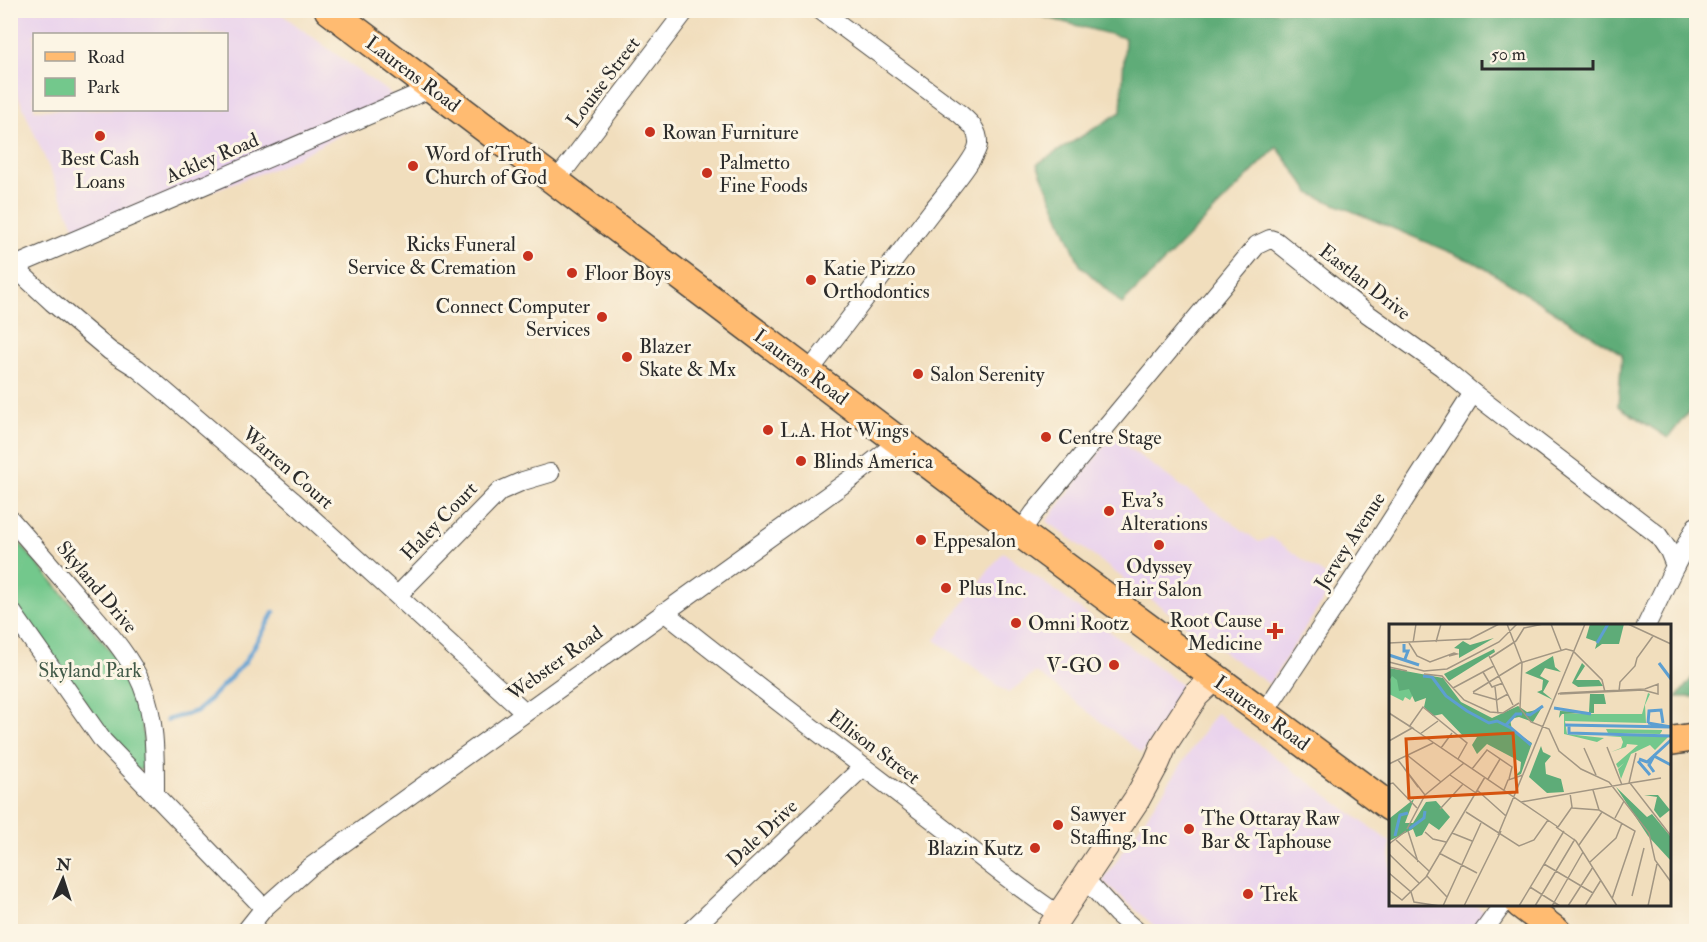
<svg xmlns="http://www.w3.org/2000/svg" width="1707" height="942" font-family="'IM FELL Double Pica',serif">
<style>
.built{fill:#e9d2ed;fill-rule:evenodd}
.green{fill:#73c88c;stroke:#4f7a5c;stroke-width:1.5}
.forest{fill:#5eac78;stroke:#446c52;stroke-width:1.5}
.lines{fill:none;stroke-linecap:round;stroke-linejoin:round}
.stream{stroke:#5d9fd1;stroke-width:4.5}
.street-casing{stroke:#494641;stroke-width:20}
.secondary-casing{stroke:#494641;stroke-width:28}
.primary-casing{stroke:#494641;stroke-width:31}
.street{stroke:#fff;stroke-width:18}
.secondary{stroke:#ffe4c6;stroke-width:26}
.primary{stroke:#ffbb71;stroke-width:28}
.poi-dot{fill:#c8321e;stroke:#fcf5e5;stroke-width:2}
.labels{text-anchor:middle;dominant-baseline:central;stroke-width:6;stroke-linejoin:round;paint-order:stroke}
.street-label{font-size:20px;fill:#2b2b2b;stroke:#fcf5e5}
.poi-label{font-size:20px;fill:#2b2b2b;stroke:#fcf5e5;text-anchor:start}
.park-label{font-size:20px;fill:#415a48;stroke:#fcf5e5}
.inset-river{fill:none;stroke:#5d9fd1;stroke-width:3}
.inset-road{fill:none;stroke:#a29683;stroke-width:1.5}
.view{fill:#d5540f;fill-opacity:0.15;stroke:#d5540f;stroke-width:3}
.inset-edge{fill:none;stroke:#2b2b2b;stroke-width:3}
</style>
<rect width="100%" height="100%" fill="#fcf5e5"/>
<filter id="ink" filterUnits="userSpaceOnUse"><feTurbulence type="fractalNoise" baseFrequency=".0167" numOctaves="2"/><feDisplacementMap in="SourceGraphic" scale="12" xChannelSelector="R" yChannelSelector="G"/><feConvolveMatrix kernelMatrix="1 2 1 2 8 2 1 2 1" color-interpolation-filters="sRGB"/></filter>
<filter id="wash" filterUnits="userSpaceOnUse"><feTurbulence type="fractalNoise" baseFrequency=".008" numOctaves="4" result="noise"/><feDisplacementMap in="SourceGraphic" scale="24" xChannelSelector="R" yChannelSelector="G"/><feGaussianBlur stdDeviation="1.35" result="paint"/><feColorMatrix in="noise" values="0 0 0 0 0 0 0 0 0 0 0 0 0 0 0 0 0 1.4 0 .05"/><feComposite in="paint" operator="in"/></filter>
<g filter="url(#wash)">
<rect width="100%" height="100%" fill="#f1debd"/>
<!-- built -->
<g class="built">
<path d="M 10,11 L 277,11 L 403,103 L 278,167 L 79,238 L 11,79 ZM 34,34 L 226,34 L 226,110 L 34,110 Z"/>
<path d="M 1112,436 L 1259,542 L 1271,537 L 1335,582 L 1269,684 L 1191,629 L 1047,521 Z"/>
<path d="M 1003,552 L 1187,689 L 1142,753 L 1036,672 L 1008,693 L 935,640 Z"/>
<path d="M 1216,713 L 1390,842 L 1390,904 L 1475,905 L 1512,931 L 1160,931 L 1103,881 Z"/>
</g>
<!-- green -->
<path class="green" d="M 11,533 C 32,558 53,582 74,607 C 94,631 117,655 130,684 C 142,709 144,739 146,765 L 142,769 L 135,770 L 11,602 Z"/>
<!-- forest -->
<g class="forest">
<path d="M 925,11 L 1696,11 L 1696,413 L 1690,410 L 1668,438 L 1618,406 L 1622,354 L 1478,264 L 1311,194 L 1277,147 L 1122,304 L 1080,265 L 1037,164 L 1121,112 L 1125,38 L 1021,11 L 929,17 Z"/>
<path d="M 1696,673 L 1696,697 L 1677,697 Z"/>
</g>
<g class="lines">
<!-- stream -->
<path class="stream" d="M 167,720 L 197,711 L 207,702 L 245,662 L 274,612"/>
</g>
</g>
<g filter="url(#ink)">
<g class="lines">
<defs>
<g id="street">
<path d="M 556,181 L 686,10"/>
<path d="M 14,267 L 52,302 L 110,351 L 137,368 L 160,387 L 292,500 L 525,712"/>
<path d="M 10,268 L 432,88"/>
<path d="M 808,373 C 849,319 890,266 931,212 C 941,199 977,158 978,144 C 979,130 970,123 960,114 L 820,10"/>
<path d="M 10,519 C 35,547 59,575 83,603 C 104,628 129,654 142,685 C 156,719 155,759 155,795"/>
<path d="M 1020,533 L 1034,513 L 1257,245 L 1270,239 L 1276,241 L 1365,312 L 1442,367 L 1473,393 L 1658,535 L 1669,551 L 1675,566 L 1646,626"/>
<path d="M 1675,566 L 1696,526"/>
<path d="M 398,595 L 500,491 L 523,481 L 550,473"/>
<path d="M 10,609 L 103,741 L 264,908"/>
<path d="M 664,612 C 750,681 837,747 924,813 C 969,847 1012,884 1059,915"/>
<path d="M 1264,713 L 1365,561 L 1473,393"/>
<path d="M 1084,878 L 1117,914 L 1138,932"/>
<path d="M 245,932 L 264,908 L 309,868 L 852,478 L 899,441"/>
<path d="M 689,932 L 863,767"/>
<path d="M 1483,932 L 1503,904"/>
</g>
<path id="secondary" d="M 1048,932 L 1137,799 L 1157,762 L 1165,743 L 1196,695 L 1214,678"/>
<g id="primary">
<path d="M 329,10 L 1020,533 L 1390,807"/>
<path d="M 1670,741 L 1696,737"/>
<path d="M 1520,904 L 1557,932"/>
</g>
</defs>
<!-- street casing -->
<use href="#street" class="street-casing"/>
<!-- secondary casing -->
<use href="#secondary" class="secondary-casing"/>
<!-- primary casing -->
<use href="#primary" class="primary-casing"/>
<!-- street -->
<use href="#street" class="street"/>
<!-- secondary -->
<use href="#secondary" class="secondary"/>
<!-- primary -->
<use href="#primary" class="primary"/>
</g>
</g>
<!-- markers -->
<g class="poi-dot">
<circle cx="650" cy="132" r="6"/>
<circle cx="100" cy="136" r="6"/>
<circle cx="413" cy="166" r="6"/>
<circle cx="707" cy="173" r="6"/>
<circle cx="528" cy="256" r="6"/>
<circle cx="572" cy="273" r="6"/>
<circle cx="811" cy="280" r="6"/>
<circle cx="602" cy="317" r="6"/>
<circle cx="627" cy="357" r="6"/>
<circle cx="918" cy="374" r="6"/>
<circle cx="768" cy="430" r="6"/>
<circle cx="1046" cy="437" r="6"/>
<circle cx="801" cy="461" r="6"/>
<circle cx="1109" cy="511" r="6"/>
<circle cx="921" cy="540" r="6"/>
<circle cx="1159" cy="545" r="6"/>
<circle cx="946" cy="588" r="6"/>
<circle cx="1016" cy="623" r="6"/>
<path d="M1272 622h6v6h6v6h-6v6h-6v-6h-6v-6h6z"/>
<circle cx="1114" cy="665" r="6"/>
<circle cx="1058" cy="825" r="6"/>
<circle cx="1189" cy="829" r="6"/>
<circle cx="1035" cy="848" r="6"/>
<circle cx="1248" cy="894" r="6"/>
</g>
<g class="labels">
<!-- street labels -->
<g class="street-label">
<text transform="translate(413 74) rotate(37)">Laurens Road</text>
<text transform="translate(603 82) rotate(-53)">Louise Street</text>
<text transform="translate(212 158) rotate(-23)">Ackley Road</text>
<text transform="translate(1365 282) rotate(38)">Eastlan Drive</text>
<text transform="translate(801 367) rotate(37)">Laurens Road</text>
<text transform="translate(288 468) rotate(41)">Warren Court</text>
<text transform="translate(439 521) rotate(-46)">Haley Court</text>
<text transform="translate(1350 541) rotate(-57)">Jervey Avenue</text>
<text transform="translate(97 587) rotate(50)">Skyland Drive</text>
<text transform="translate(555 663) rotate(-36)">Webster Road</text>
<text transform="translate(1262 713) rotate(36)">Laurens Road</text>
<text transform="translate(874 747) rotate(37)">Ellison Street</text>
<text transform="translate(762 833) rotate(-43)">Dale Drive</text>
</g>
<!-- poi labels -->
<g class="poi-label">
<text x="662" y="132">Rowan Furniture</text>
<text x="425" y="154">Word of Truth<tspan x="425" dy="23">Church of God</tspan></text>
<text x="100" y="158" text-anchor="middle">Best Cash<tspan x="100" dy="23">Loans</tspan></text>
<text x="719" y="162">Palmetto<tspan x="719" dy="23">Fine Foods</tspan></text>
<text x="516" y="244" text-anchor="end">Ricks Funeral<tspan x="516" dy="23">Service &amp; Cremation</tspan></text>
<text x="823" y="268">Katie Pizzo<tspan x="823" dy="23">Orthodontics</tspan></text>
<text x="584" y="273">Floor Boys</text>
<text x="590" y="306" text-anchor="end">Connect Computer<tspan x="590" dy="23">Services</tspan></text>
<text x="639" y="346">Blazer<tspan x="639" dy="23">Skate &amp; Mx</tspan></text>
<text x="930" y="374">Salon Serenity</text>
<text x="780" y="430">L.A. Hot Wings</text>
<text x="1058" y="437">Centre Stage</text>
<text x="813" y="461">Blinds America</text>
<text x="1121" y="500">Eva's<tspan x="1121" dy="23">Alterations</tspan></text>
<text x="933" y="540">Eppesalon</text>
<text x="1159" y="566" text-anchor="middle">Odyssey<tspan x="1159" dy="23">Hair Salon</tspan></text>
<text x="958" y="588">Plus Inc.</text>
<text x="1262" y="620" text-anchor="end">Root Cause<tspan x="1262" dy="23">Medicine</tspan></text>
<text x="1028" y="623">Omni Rootz</text>
<text x="1102" y="665" text-anchor="end">V-GO</text>
<text x="1070" y="814">Sawyer<tspan x="1070" dy="23">Staffing, Inc</tspan></text>
<text x="1201" y="818">The Ottaray Raw<tspan x="1201" dy="23">Bar &amp; Taphouse</tspan></text>
<text x="1023" y="848" text-anchor="end">Blazin Kutz</text>
<text x="1260" y="894">Trek</text>
</g>
<!-- park labels -->
<g class="park-label">
<text x="90" y="670">Skyland Park</text>
</g>
</g>
<!-- overview -->
<g transform="translate(1389 624)">
<rect width="282" height="282" fill="#f1debd"/>
<path d="M 2,50 L 27,65 L 21,76 L 16,73 L 14,77 L 0,70 ZM 259,69 L 261,70 L 256,81 L 257,99 L 176,97 L 178,110 L 215,114 L 208,118 L 175,110 L 175,90 L 253,90 ZM 217,105 L 273,106 L 273,107 L 271,110 L 219,109 ZM 217,112 L 277,112 L 279,113 L 266,126 L 261,121 L 242,130 L 232,155 L 229,145 L 235,139 L 229,144 L 227,140 L 249,121 L 238,120 L 237,123 L 222,128 L 232,124 L 234,118 L 232,113 Z" fill="#73c88c"/>
<path d="M 201,0 L 235,0 L 230,20 L 213,20 L 206,25 L 208,18 L 197,14 ZM 105,14 L 70,34 L 70,25 L 65,24 L 74,17 L 81,21 ZM 105,25 L 106,28 L 60,57 L 55,50 ZM 164,32 L 166,43 L 172,48 L 156,44 L 151,52 L 160,57 L 154,68 L 164,76 L 148,68 L 153,66 L 154,56 L 136,49 ZM 193,39 L 196,42 L 187,56 L 210,56 L 214,62 L 189,63 L 183,59 ZM 0,44 L 54,54 L 72,78 L 103,94 L 129,82 L 138,88 L 152,85 L 144,98 L 130,93 L 121,95 L 123,106 L 143,119 L 132,150 L 125,153 L 131,147 L 132,138 L 98,120 L 88,130 L 83,121 L 88,113 L 75,113 L 53,90 L 44,92 L 35,83 L 37,74 L 26,78 L 20,65 L 10,67 L 8,56 L 3,52 L 0,57 ZM 201,70 L 215,70 L 217,80 L 205,80 L 205,89 L 173,90 L 170,94 L 171,87 L 200,88 ZM 152,122 L 154,128 L 162,132 L 156,139 L 157,150 L 172,155 L 175,168 L 158,169 L 140,153 ZM 227,163 L 258,193 L 263,190 L 282,213 L 282,237 L 259,212 ZM 255,171 L 269,171 L 281,186 L 271,194 L 265,186 L 268,173 ZM 25,175 L 16,199 L 24,199 L 37,178 L 47,177 L 61,193 L 50,206 L 40,199 L 33,211 L 27,213 L 24,205 L 0,217 L 1,194 Z" fill="#5eac78"/>
<path class="inset-river" d="M 208,19 L 219,0M 15,20 L 15,27 L 19,27 L 16,35M 0,31 L 30,41M 270,39 L 282,55M 34,52 L 43,53 L 57,72 L 78,87 L 100,99 L 108,97 L 122,104 L 142,121M 165,84 L 202,90M 137,90 L 141,91 L 154,82M 259,99 L 260,87 L 272,86 L 274,99M 259,99 L 282,103M 117,101 L 127,90 L 133,90M 176,101 L 282,103M 180,101 L 180,109 L 282,112M 250,135 L 258,138 L 282,116M 249,137 L 261,151M 265,148 L 260,141 L 265,132 L 282,141M 20,205 L 35,194 L 36,187M 6,212 L 11,191 L 19,189"/>
<path class="inset-road" d="M 118,0 L 133,39 L 131,84 L 142,98 L 160,105 L 170,127 L 192,145 L 220,158 L 260,209 L 266,236 L 282,258M 162,0 L 172,26M 239,0 L 282,20M 127,17 L 135,4 L 154,0M 47,18 L 52,0M 0,19 L 81,15 L 110,0M 20,19 L 28,32 L 41,38 L 65,29 L 68,30 L 60,32M 24,19 L 27,0M 100,32 L 124,81M 101,34 L 127,17M 0,38 L 35,47 L 58,45 L 110,18 L 128,0M 0,43 L 18,47M 94,48 L 103,63 L 114,59M 35,50 L 53,52 L 75,76 L 101,88 L 114,89 L 130,79M 106,63 L 109,90M 64,64 L 105,42M 230,67 L 231,58 L 246,42 L 248,34 L 264,12M 84,68 L 131,39 L 177,25 L 184,27 L 213,56 L 216,68M 84,69 L 108,76 L 119,70M 169,70 L 172,69 L 256,65 L 269,60 L 269,70 L 254,66 L 171,70M 0,89 L 25,105M 20,103 L 34,83 L 78,119 L 69,135M 23,104 L 169,203M 31,110 L 49,97M 0,117 L 23,104M 218,123 L 233,161M 52,124 L 63,109M 195,124 L 207,151M 18,131 L 52,158M 9,136 L 36,171M 0,140 L 44,119M 15,144 L 29,163M 83,145 L 98,126 L 123,143 L 120,155M 61,151 L 87,169M 99,155 L 111,135M 240,159 L 247,129M 241,159 L 272,154M 0,160 L 4,159 L 28,184M 88,166 L 117,192M 115,166 L 119,156 L 134,151M 204,166 L 210,186M 132,178 L 241,159 L 282,212M 183,184 L 210,186 L 246,207 L 223,275M 51,185 L 74,160M 77,188 L 130,222 L 145,216 L 159,196M 226,194 L 235,177M 167,203 L 187,217 L 228,282M 169,203 L 183,183 L 181,169M 18,205 L 36,171 L 75,139M 19,207 L 29,238M 36,208 L 44,215 L 57,218M 63,209 L 83,217M 109,211 L 196,0M 7,216 L 40,247M 0,220 L 17,207M 190,221 L 213,188M 50,229 L 88,249M 0,230 L 30,259M 201,238 L 227,214 L 233,199M 155,240 L 204,269M 0,249 L 22,268 L 25,278 L 51,282M 38,252 L 58,273M 141,263 L 171,282M 0,266 L 13,276 L 37,253 L 96,153M 243,272 L 255,224M 54,282 L 92,199M 75,282 L 112,207M 130,282 L 175,207M 146,282 L 186,215M 163,282 L 194,228M 179,282 L 204,243M 196,282 L 212,256M 259,282 L 268,240"/>
<path class="view" d="M 124,109 L 128,168 L 20,174 L 17,115 Z"/>
<rect width="282" height="282" class="inset-edge"/>
</g>
<!-- margin -->
<rect width="1707" height="942" fill="none" stroke="#fcf5e5" stroke-width="36"/>
<!-- legend -->
<rect x="33" y="33" width="195" height="78" fill="#fcf5e5" stroke="#a8a49b" stroke-width="1.5"/>
<rect x="45" y="52" width="30" height="9" fill="#ffbb71" stroke="#a8a49b" stroke-width="1.5"/>
<text x="87" y="63" font-size="18" fill="#2b2b2b">Road</text>
<rect x="45" y="78" width="30" height="18" fill="#73c88c" stroke="#a8a49b" stroke-width="1.5"/>
<text x="87" y="93" font-size="18" fill="#2b2b2b">Park</text>
<!-- north arrow -->
<g transform="translate(63 879) rotate(3)" stroke="#fcf5e5" stroke-width="4.5" paint-order="stroke">
<path d="M0-4.5L10 22L0 15L-10 22Z" fill="#2b2b2b"/>
<text y="-9" font-size="16" font-weight="bold" text-anchor="middle" fill="#2b2b2b">N</text>
</g>
<!-- scale -->
<path d="M1482 60v9h111v-9" fill="none" stroke="#2b2b2b" stroke-width="3"/>
<text x="1491" y="60" font-size="18" fill="#2b2b2b" stroke="#fcf5e5" stroke-width="4.5" paint-order="stroke">50 m</text>
</svg>
